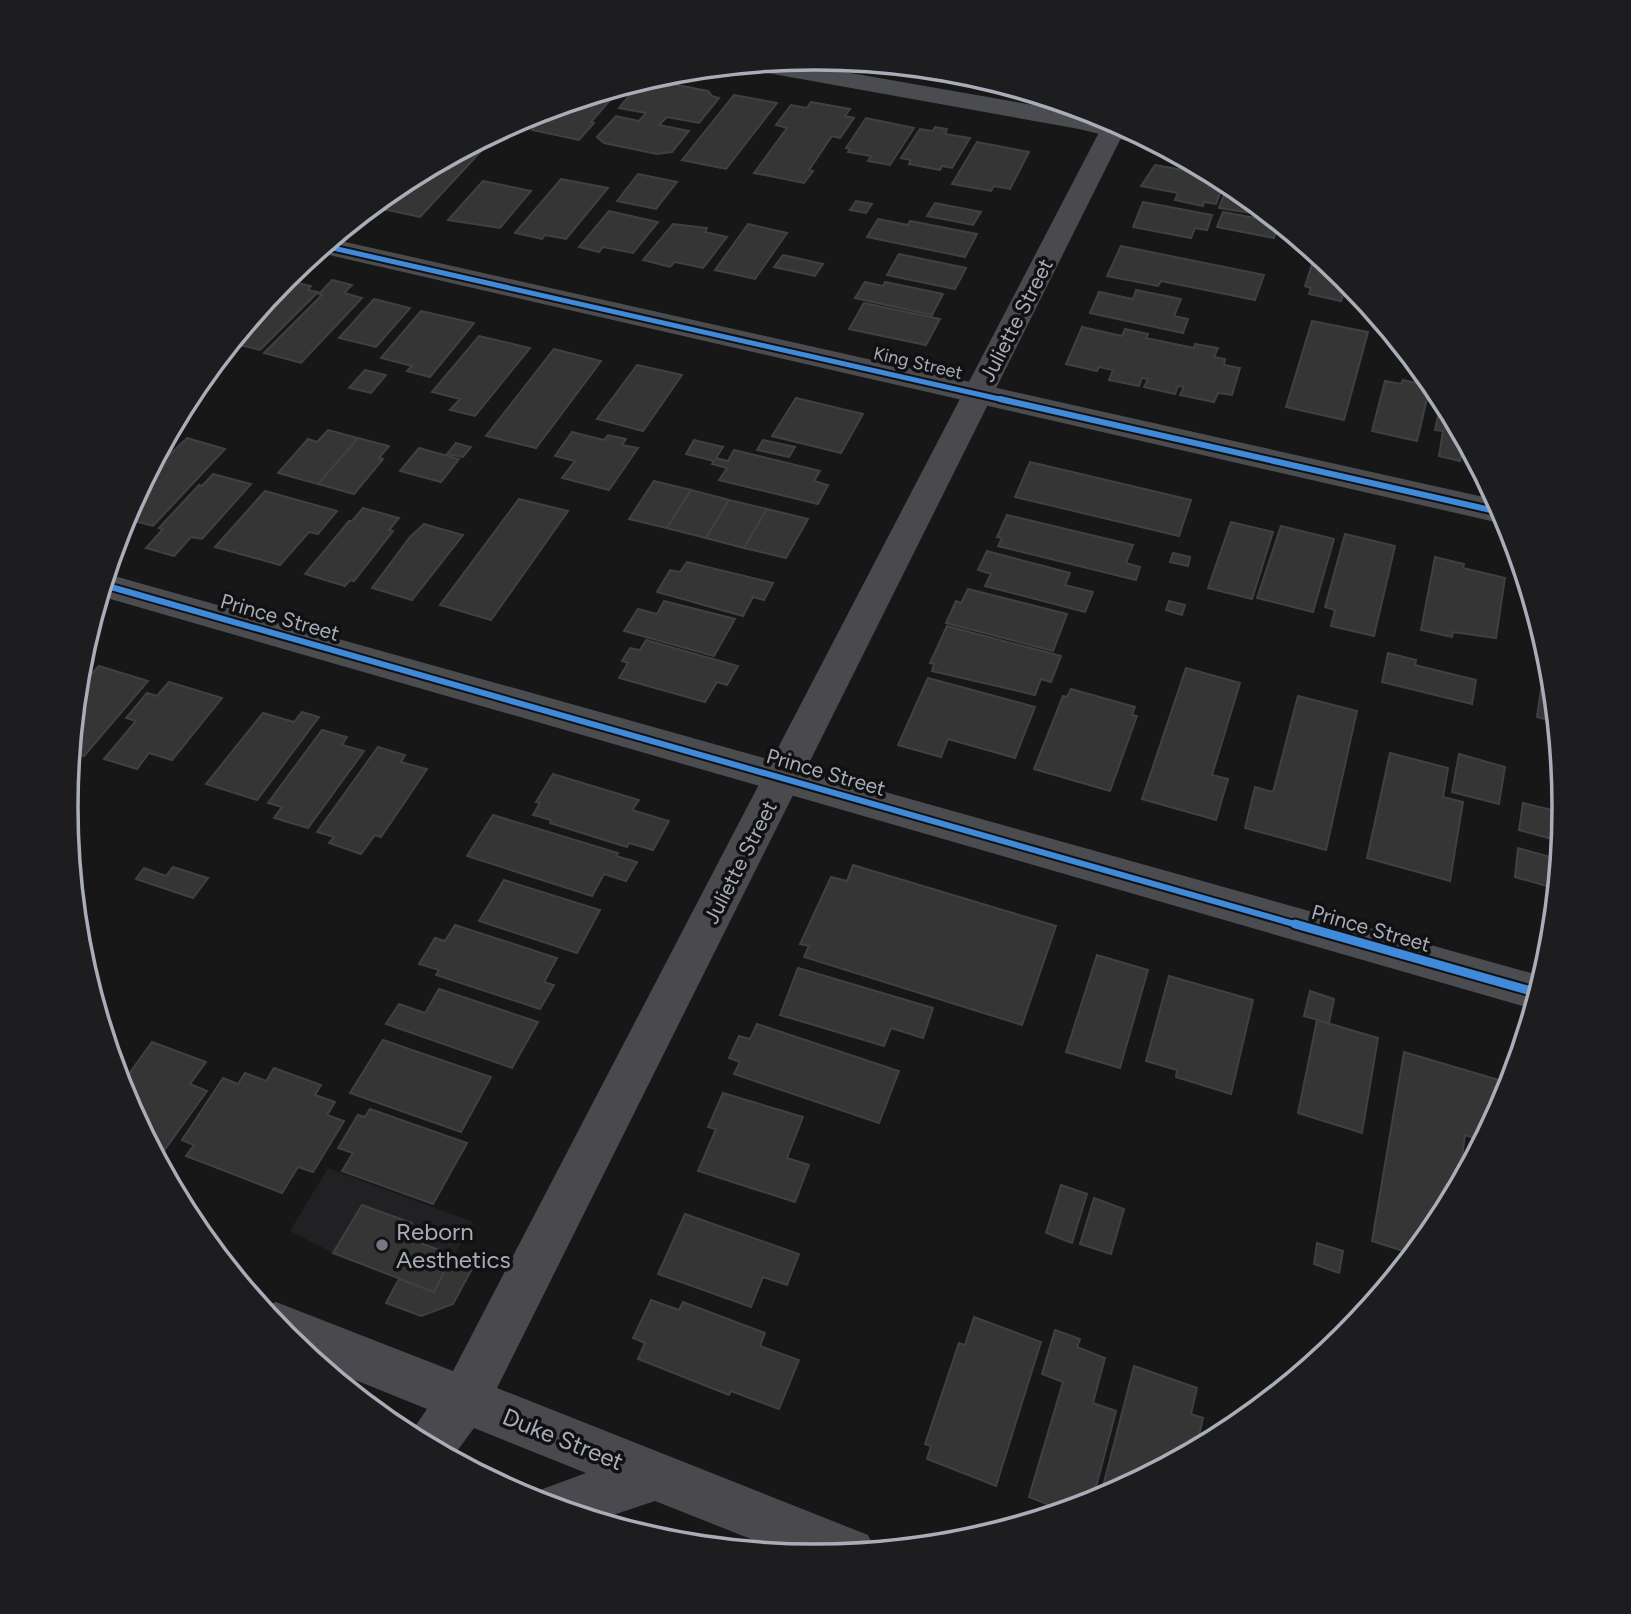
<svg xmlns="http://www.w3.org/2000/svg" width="1631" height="1614" font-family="Figtree,sans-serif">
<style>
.built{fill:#212123}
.building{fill:#353536;stroke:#3f4043;stroke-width:2}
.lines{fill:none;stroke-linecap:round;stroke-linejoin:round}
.street{fill:#4b4c50;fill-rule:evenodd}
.secondary{fill:#4a4a4e;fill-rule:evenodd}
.cycleway-far2-casing{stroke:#111113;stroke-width:9}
.cycleway-far1-casing{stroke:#111113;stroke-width:10}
.cycleway-casing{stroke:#111113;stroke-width:13}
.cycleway-far2{stroke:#408adc;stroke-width:5}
.cycleway-far1{stroke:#408adc;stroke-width:6}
.cycleway{stroke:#408adc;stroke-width:9}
.poi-dot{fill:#757880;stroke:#111113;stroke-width:2.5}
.labels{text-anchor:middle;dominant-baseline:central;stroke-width:7;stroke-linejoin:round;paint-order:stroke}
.far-street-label{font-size:18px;fill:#a8adb8;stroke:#111113}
.street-label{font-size:21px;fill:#a8adb8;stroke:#111113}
.near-poi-label{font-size:24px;fill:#a8adb8;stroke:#111113;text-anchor:start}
.near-street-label{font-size:24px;fill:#a8adb8;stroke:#111113}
.rim{fill:none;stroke:#a8adb8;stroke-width:3.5}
</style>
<rect width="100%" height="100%" fill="#171717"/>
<!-- built -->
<path class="built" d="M 328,1168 L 473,1222 L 434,1292 L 333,1253 L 290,1231 Z"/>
<!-- building -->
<g class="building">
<path d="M 656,81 L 708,91 L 712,96 L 719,98 L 699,123 L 667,117 L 659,125 L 689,131 L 672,152 L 657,154 L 604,143 L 597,137 L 616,116 L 639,121 L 646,113 L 619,108 L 639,84 Z"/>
<path d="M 627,85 L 620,92 L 617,92 L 591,122 L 594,123 L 579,140 L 532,130 L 553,108 Z"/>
<path d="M 734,95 L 777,103 L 726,169 L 682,160 Z"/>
<path d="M 811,102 L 850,109 L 845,116 L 854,118 L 840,138 L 832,136 L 809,170 L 813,171 L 804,183 L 754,173 L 787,128 L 776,125 L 791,105 L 807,108 Z"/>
<path d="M 866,118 L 914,128 L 890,165 L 868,161 L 871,156 L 848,152 L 850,149 L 846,148 Z"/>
<path d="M 935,127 L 947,129 L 945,134 L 970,138 L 952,168 L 942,166 L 940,170 L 909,164 L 911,160 L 901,158 L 920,129 L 933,131 Z"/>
<path d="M 977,142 L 1029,152 L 1010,189 L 994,186 L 991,191 L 952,184 Z"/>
<path d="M 469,147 L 482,150 L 420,217 L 378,208 L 402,182 Z"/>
<path d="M 1155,165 L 1218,176 L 1225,180 L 1216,204 L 1204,202 L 1203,206 L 1175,200 L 1178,193 L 1141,186 Z"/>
<path d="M 638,174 L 677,182 L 656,209 L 617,201 Z"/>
<path d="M 561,179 L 608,188 L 566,239 L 545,235 L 542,239 L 515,233 Z"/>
<path d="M 483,181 L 531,191 L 500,228 L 448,220 Z"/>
<path d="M 1229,182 L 1270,215 L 1269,216 L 1219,208 Z"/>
<path d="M 856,201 L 872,204 L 866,213 L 850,210 Z"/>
<path d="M 1143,202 L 1212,215 L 1207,230 L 1195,228 L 1191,238 L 1133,227 Z"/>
<path d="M 935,203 L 981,212 L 973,225 L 927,216 Z"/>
<path d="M 609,211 L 658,222 L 633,253 L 603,247 L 599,252 L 579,247 Z"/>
<path d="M 1223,212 L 1278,222 L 1274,238 L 1217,227 Z"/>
<path d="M 878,219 L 908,225 L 910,221 L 977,234 L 965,257 L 867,237 Z"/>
<path d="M 673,224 L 707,228 L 705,232 L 727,237 L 703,268 L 675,262 L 670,267 L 643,260 Z"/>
<path d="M 748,224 L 787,233 L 755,279 L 715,270 Z"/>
<path d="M 1121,246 L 1264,275 L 1255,300 L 1161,281 L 1158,286 L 1107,276 Z"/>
<path d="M 899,254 L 966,268 L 955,289 L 887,275 Z"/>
<path d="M 783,255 L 823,264 L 815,276 L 774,267 Z"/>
<path d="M 1314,259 L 1325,261 L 1348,280 L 1341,301 L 1309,294 L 1311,288 L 1305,286 Z"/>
<path d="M 286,280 L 311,286 L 308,290 L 318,292 L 260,350 L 232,343 Z"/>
<path d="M 332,280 L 352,285 L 344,293 L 362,298 L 301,363 L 264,353 L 322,295 L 319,294 Z"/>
<path d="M 865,282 L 883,286 L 885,282 L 943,294 L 932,315 L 855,298 Z"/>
<path d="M 1136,290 L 1181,299 L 1174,316 L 1188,319 L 1183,333 L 1090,313 L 1099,292 L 1133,299 Z"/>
<path d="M 374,299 L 410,308 L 376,347 L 339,338 Z"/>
<path d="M 864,303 L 940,319 L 926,345 L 849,329 Z"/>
<path d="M 421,311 L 474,323 L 430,377 L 407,371 L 412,366 L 381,358 Z"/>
<path d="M 1312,321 L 1368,332 L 1344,420 L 1286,407 Z"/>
<path d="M 1082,327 L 1122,336 L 1125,329 L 1148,334 L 1146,338 L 1194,348 L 1195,344 L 1218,348 L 1214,357 L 1225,359 L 1224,365 L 1240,368 L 1232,395 L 1218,393 L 1214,402 L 1180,395 L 1184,387 L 1178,386 L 1175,394 L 1144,387 L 1148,379 L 1142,378 L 1139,386 L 1109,380 L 1113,370 L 1099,367 L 1097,371 L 1066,364 Z"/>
<path d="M 479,336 L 530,348 L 475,416 L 450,410 L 460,399 L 432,392 Z"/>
<path d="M 554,349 L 601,361 L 536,448 L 486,436 Z"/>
<path d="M 637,365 L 682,375 L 643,431 L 597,419 Z"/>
<path d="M 365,370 L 386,375 L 371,393 L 349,388 Z"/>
<path d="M 1403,380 L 1430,386 L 1417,441 L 1372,431 L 1385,381 L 1401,384 Z"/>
<path d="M 796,398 L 863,414 L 841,453 L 772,436 Z"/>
<path d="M 1442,398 L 1464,439 L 1460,461 L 1439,456 L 1443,431 L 1435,430 Z"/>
<path d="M 328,430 L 358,438 L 318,484 L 278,473 L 308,439 L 317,442 Z"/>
<path d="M 572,432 L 604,440 L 608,435 L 626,439 L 622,445 L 638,448 L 609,490 L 562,478 L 575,461 L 555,456 Z"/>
<path d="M 187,438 L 225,449 L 153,526 L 124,518 L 147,476 Z"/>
<path d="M 358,438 L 389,446 L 379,458 L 383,459 L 354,494 L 318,484 Z"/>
<path d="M 694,440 L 723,447 L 716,458 L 728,461 L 734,450 L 820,471 L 814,481 L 828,485 L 818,504 L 719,480 L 727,468 L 712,464 L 714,461 L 686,454 Z"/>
<path d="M 763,440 L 795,447 L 789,457 L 757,450 Z"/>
<path d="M 456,443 L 471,447 L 463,457 L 447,454 Z"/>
<path d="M 419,448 L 459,459 L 441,482 L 400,471 Z"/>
<path d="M 1030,462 L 1191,500 L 1179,536 L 1015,497 Z"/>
<path d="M 213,474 L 251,484 L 202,539 L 191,537 L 174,556 L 146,548 L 163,529 L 159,528 L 199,485 L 202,486 Z"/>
<path d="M 654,481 L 691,490 L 667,528 L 629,519 Z"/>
<path d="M 691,490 L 729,500 L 706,538 L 667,528 Z"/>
<path d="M 265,491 L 337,511 L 318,534 L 309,532 L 280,565 L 215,547 Z"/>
<path d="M 519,499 L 568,511 L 491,620 L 440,605 Z"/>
<path d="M 729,500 L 767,509 L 744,548 L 706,538 Z"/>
<path d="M 363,508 L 399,518 L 389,530 L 393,531 L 354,581 L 350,580 L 345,586 L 305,574 L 349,521 L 352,521 Z"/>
<path d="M 767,509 L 808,519 L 786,558 L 744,548 Z"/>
<path d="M 1007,515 L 1133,545 L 1126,563 L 1140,567 L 1136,580 L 998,546 L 1002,538 L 997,537 Z"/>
<path d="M 1231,522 L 1273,532 L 1252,599 L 1208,588 Z"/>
<path d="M 424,524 L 463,535 L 412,600 L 372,588 L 410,537 Z"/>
<path d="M 1281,526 L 1334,539 L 1313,612 L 1257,598 Z"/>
<path d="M 1345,534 L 1395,546 L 1374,636 L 1331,626 L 1335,610 L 1325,607 Z"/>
<path d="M 987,551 L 1070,573 L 1065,585 L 1093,592 L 1085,612 L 985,586 L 991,574 L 978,570 Z"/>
<path d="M 1173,553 L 1190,557 L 1188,566 L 1170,562 Z"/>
<path d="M 1435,557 L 1464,564 L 1463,568 L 1505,578 L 1496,638 L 1453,632 L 1452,637 L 1421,630 Z"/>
<path d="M 687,562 L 773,583 L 764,600 L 753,597 L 743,616 L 657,592 L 670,570 L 680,572 Z"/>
<path d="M 968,589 L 1067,614 L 1053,651 L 946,623 L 956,601 L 961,603 Z"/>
<path d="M 664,601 L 735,619 L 714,656 L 624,631 L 638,609 L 657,614 Z"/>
<path d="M 1169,601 L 1185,605 L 1182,615 L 1166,610 Z"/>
<path d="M 947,626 L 1061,656 L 1051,682 L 1041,679 L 1035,695 L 932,671 L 934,664 L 930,663 Z"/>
<path d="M 646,640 L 738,666 L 727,685 L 717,682 L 705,702 L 619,678 L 628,663 L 622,661 L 630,648 L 640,650 Z"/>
<path d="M 1547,649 L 1550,661 L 1556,722 L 1537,717 Z"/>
<path d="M 1388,653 L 1416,660 L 1415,665 L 1476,680 L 1472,704 L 1382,682 Z"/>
<path d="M 81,658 L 93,662 L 79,677 L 81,660 Z"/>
<path d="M 99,666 L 148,681 L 84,756 L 72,752 L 78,689 Z"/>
<path d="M 1186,668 L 1240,683 L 1212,775 L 1228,779 L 1216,820 L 1142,799 Z"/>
<path d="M 928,678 L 1035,707 L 1015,758 L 948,739 L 941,757 L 898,745 Z"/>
<path d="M 169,682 L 222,698 L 172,760 L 149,753 L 137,769 L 104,759 L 136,721 L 126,718 L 147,693 L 157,696 Z"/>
<path d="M 1071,689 L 1135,707 L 1132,715 L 1137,716 L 1110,791 L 1034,769 L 1063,696 L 1067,697 Z"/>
<path d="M 1298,696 L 1357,711 L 1326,850 L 1245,828 L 1255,787 L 1273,792 Z"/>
<path d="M 302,712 L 319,717 L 257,800 L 206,784 L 263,713 L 294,722 Z"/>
<path d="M 322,730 L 347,737 L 342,745 L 364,751 L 308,828 L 274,818 L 282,807 L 268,803 Z"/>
<path d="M 378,747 L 405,755 L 401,762 L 427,769 L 381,837 L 375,835 L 361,854 L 329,843 L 334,837 L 317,832 Z"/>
<path d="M 1390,753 L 1448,768 L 1443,797 L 1463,802 L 1450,881 L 1367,858 Z"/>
<path d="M 1459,754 L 1505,767 L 1499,804 L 1452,792 Z"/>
<path d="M 553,774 L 639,800 L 632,810 L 669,821 L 653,850 L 629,843 L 627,847 L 550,823 L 551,820 L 533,815 L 540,803 L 536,802 Z"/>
<path d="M 1523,803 L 1564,813 L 1557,889 L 1515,877 L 1518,848 L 1554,858 L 1556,840 L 1519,830 Z"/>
<path d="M 493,815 L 618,853 L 616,856 L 637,862 L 626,881 L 604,874 L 592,896 L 467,856 Z"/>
<path d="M 853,865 L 1056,926 L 1022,1025 L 804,957 L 809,946 L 800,944 L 831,877 L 847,881 Z"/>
<path d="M 173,867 L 208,878 L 193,898 L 136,879 L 144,868 L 166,876 Z"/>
<path d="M 504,880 L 600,910 L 577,953 L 479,921 Z"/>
<path d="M 455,925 L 557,958 L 544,982 L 554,985 L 540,1009 L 436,975 L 439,970 L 419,964 L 435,938 L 445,941 Z"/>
<path d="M 1097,955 L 1148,970 L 1120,1068 L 1066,1052 Z"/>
<path d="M 798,968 L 933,1008 L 923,1038 L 891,1028 L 884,1046 L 780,1015 Z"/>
<path d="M 1169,976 L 1253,1000 L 1231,1094 L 1176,1077 L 1177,1070 L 1146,1061 Z"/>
<path d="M 439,989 L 538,1022 L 512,1068 L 386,1024 L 399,1004 L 425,1013 Z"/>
<path d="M 1310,991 L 1334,999 L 1329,1023 L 1304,1016 Z"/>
<path d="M 1317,1020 L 1378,1038 L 1362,1133 L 1298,1113 Z"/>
<path d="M 757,1024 L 899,1071 L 879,1123 L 734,1074 L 740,1062 L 729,1058 L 739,1036 L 750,1039 Z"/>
<path d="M 383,1040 L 491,1077 L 461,1132 L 350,1093 Z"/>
<path d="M 152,1042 L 206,1062 L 190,1084 L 207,1091 L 158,1159 L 121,1085 Z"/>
<path d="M 1404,1052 L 1502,1081 L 1498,1113 L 1483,1141 L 1465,1135 L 1458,1187 L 1438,1224 L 1413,1254 L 1372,1241 Z"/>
<path d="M 274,1068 L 321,1085 L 315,1095 L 335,1102 L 327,1115 L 344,1121 L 313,1172 L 298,1167 L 282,1193 L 186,1156 L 194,1145 L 182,1140 L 223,1078 L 238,1084 L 245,1073 L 266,1081 Z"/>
<path d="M 723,1093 L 803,1117 L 787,1158 L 809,1165 L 795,1202 L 698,1171 L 716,1129 L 708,1127 Z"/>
<path d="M 370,1109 L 467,1143 L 433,1204 L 342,1171 L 353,1153 L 338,1148 L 358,1115 L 365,1117 Z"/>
<path d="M 1061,1185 L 1087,1194 L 1072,1243 L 1046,1233 Z"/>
<path d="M 1094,1198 L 1124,1209 L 1111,1254 L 1080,1244 Z"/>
<path d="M 362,1205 L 412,1223 L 404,1237 L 453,1255 L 434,1292 L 333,1253 Z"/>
<path d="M 685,1214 L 799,1254 L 787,1285 L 763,1277 L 751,1307 L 658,1274 Z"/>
<path d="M 1317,1243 L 1343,1251 L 1339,1273 L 1314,1264 Z"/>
<path d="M 453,1255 L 475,1263 L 453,1304 L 421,1316 L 386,1303 L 399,1279 L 434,1292 Z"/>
<path d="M 651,1300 L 679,1310 L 683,1302 L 765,1333 L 760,1346 L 799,1360 L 779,1409 L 731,1391 L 729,1395 L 638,1359 L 645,1343 L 633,1338 Z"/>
<path d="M 974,1317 L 1041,1342 L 996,1486 L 927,1459 L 931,1446 L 925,1444 L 959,1343 L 965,1345 Z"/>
<path d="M 1055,1330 L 1080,1339 L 1077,1347 L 1105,1358 L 1093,1403 L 1116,1411 L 1092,1502 L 1064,1511 L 1029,1497 L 1063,1382 L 1042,1374 Z"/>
<path d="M 1134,1366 L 1197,1388 L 1191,1414 L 1203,1418 L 1196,1449 L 1102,1499 L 1100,1498 Z"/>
</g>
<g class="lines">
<!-- street -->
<g class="street">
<path d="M 782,61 L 1079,113 L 1117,122 L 1153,142 L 1144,145 L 1079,129 L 756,71 L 747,69 L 744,65 Z"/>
<path d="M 332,239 L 1497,500 L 1509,523 L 1504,524 L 316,252 Z"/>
<path d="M 107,574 L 1538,975 L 1543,977 L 1533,1009 L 100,596 Z"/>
</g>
<!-- secondary -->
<path class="secondary" d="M 1107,117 L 1126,128 L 497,1388 L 868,1535 L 875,1550 L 816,1556 L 786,1553 L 655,1501 L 598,1520 L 535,1501 L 540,1490 L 586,1473 L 474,1428 L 452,1458 L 409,1435 L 427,1409 L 323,1367 L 285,1337 L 262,1307 L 276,1302 L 453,1371 Z"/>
<defs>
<path id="cycleway-far2" d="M 324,246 L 1008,401"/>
<g id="cycleway-far1">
<path d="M 1000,399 L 1504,513"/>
<path d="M 104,585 L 1301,926"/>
</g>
<path id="cycleway" d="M 1295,924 L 1538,993"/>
</defs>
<!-- cycleway-far2 casing -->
<use href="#cycleway-far2" class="cycleway-far2-casing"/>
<!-- cycleway-far1 casing -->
<use href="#cycleway-far1" class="cycleway-far1-casing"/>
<!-- cycleway casing -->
<use href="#cycleway" class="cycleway-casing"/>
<!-- cycleway-far2 -->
<use href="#cycleway-far2" class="cycleway-far2"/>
<!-- cycleway-far1 -->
<use href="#cycleway-far1" class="cycleway-far1"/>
<!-- cycleway -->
<use href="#cycleway" class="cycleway"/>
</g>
<!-- markers -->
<circle class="poi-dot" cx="382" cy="1245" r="7"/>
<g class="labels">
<!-- far-street labels -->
<g class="far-street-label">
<text transform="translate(918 363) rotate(13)">King Street</text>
</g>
<!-- street labels -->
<g class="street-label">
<text transform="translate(1016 320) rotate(-63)">Juliette Street</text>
<text transform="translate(280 617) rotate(16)">Prince Street</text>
<text transform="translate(826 772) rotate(16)">Prince Street</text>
<text transform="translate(740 862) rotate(-63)">Juliette Street</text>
<text transform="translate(1371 928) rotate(16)">Prince Street</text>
</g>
<!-- near-poi labels -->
<g class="near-poi-label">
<text x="396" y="1231">Reborn<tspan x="396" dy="28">Aesthetics</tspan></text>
</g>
<!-- near-street labels -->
<g class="near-street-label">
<text transform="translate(563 1439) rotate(22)">Duke Street</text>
</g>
</g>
<!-- crop -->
<path d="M0 0H1631V1614H0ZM78 807a737 737 0 1 1 1474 0a737 737 0 1 1-1474 0Z" fill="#1d1d20" fill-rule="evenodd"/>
<path class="rim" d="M78 807a737 737 0 1 1 1474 0a737 737 0 1 1-1474 0Z"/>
</svg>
